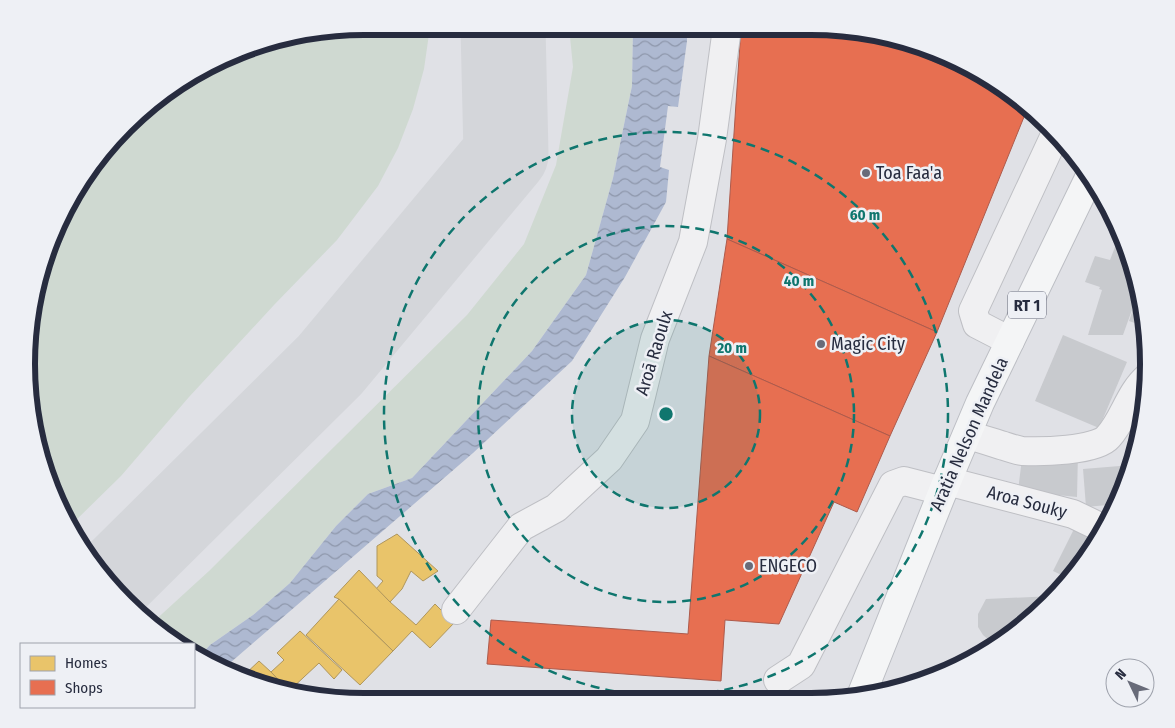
<svg xmlns="http://www.w3.org/2000/svg" width="1175" height="728" font-family="'Fira Sans Condensed',sans-serif">
<style>
.grass{fill:#cfd9d1}
.water{fill:url(#water-waves)}
.homes{fill:#e9c46a;stroke:#af965d}
.shops{fill:#e76f51;stroke:#ad5b4c}
.lines{fill:none;stroke-linecap:round;stroke-linejoin:round}
.taxiway{stroke:#d4d6da;stroke-width:85}
.building{fill:#c8cace}
.minor-casing{stroke:#bebfc4;stroke-width:30}
.major-casing{stroke:#bcbec4;stroke-width:30}
.minor{stroke:#f0f0f2;stroke-width:28}
.major{stroke:#f4f5f6;stroke-width:28}
.ring{fill:none;stroke:#0f766e;stroke-width:2.5;stroke-dasharray:9 6}
.poi-dot{fill:#686b79;stroke:#eef0f5;stroke-width:2}
.labels{text-anchor:middle;dominant-baseline:central;stroke-width:5;stroke-linejoin:round;paint-order:stroke}
.shield{fill:#eef0f5;stroke:#636776;stroke-width:1}
.shield-label{font-size:16px;font-weight:bold;fill:#272c3f}
.poi-label{font-size:18px;fill:#272c3f;stroke:#eef0f5;text-anchor:start}
.street-label{font-size:18px;fill:#272c3f;stroke:#eef0f5}
.rim{fill:none;stroke:#272c3f;stroke-width:6}
.centre{fill:#0f766e;stroke:#eef0f5;stroke-width:2.5}
.ring-label{font-size:15px;text-anchor:middle;font-weight:bold;fill:#0f766e;stroke:#eef0f5;stroke-width:5;stroke-linejoin:round;paint-order:stroke}
</style>
<defs>
<pattern id="water-waves" width="16" height="10" patternUnits="userSpaceOnUse" patternTransform="scale(1.25)"><rect width="16" height="10" fill="#aeb9d1"/><path d="M0 5q4-4 8 0t8 0" fill="none" stroke="#8e97ab"/></pattern>
</defs>
<rect width="100%" height="100%" fill="#e0e1e6"/>
<!-- grass -->
<g class="grass">
<path d="M 364,26 L 430,27 L 424,69 L 413,109 L 398,148 L 378,186 L 337,240 L 274,305 L 189,397 L 121,476 L 70,526 L 44,472 L 26,364 L 44,256 L 96,159 L 159,96 L 256,44 Z"/>
<path d="M 569,27 L 633,28 L 632,86 L 613,178 L 586,275 L 532,351 L 412,478 L 368,494 L 336,526 L 290,583 L 253,615 L 210,645 L 200,656 L 194,652 L 194,644 L 180,644 L 159,632 L 151,624 L 209,571 L 467,315 L 524,244 L 556,165 L 573,67 Z"/>
</g>
<!-- water -->
<path class="water" d="M 633,28 L 687,28 L 687,41 L 678,107 L 668,106 L 660,167 L 669,170 L 666,202 L 625,277 L 572,361 L 473,453 L 223,669 L 200,656 L 210,645 L 253,615 L 290,583 L 336,526 L 368,494 L 412,478 L 532,351 L 586,275 L 613,178 L 632,86 Z"/>
<!-- homes -->
<g class="homes">
<path d="M 397,534 L 438,571 L 423,581 L 411,571 L 402,589 L 390,602 L 376,589 L 383,581 L 377,576 L 377,546 Z"/>
<path d="M 359,570 L 390,602 L 416,625 L 435,604 L 454,623 L 430,648 L 412,631 L 393,651 L 339,599 L 334,597 Z"/>
<path d="M 339,599 L 393,651 L 360,685 L 306,635 Z"/>
<path d="M 300,631 L 342,670 L 334,679 L 319,663 L 289,691 L 271,672 L 284,660 L 277,653 Z"/>
<path d="M 259,661 L 271,672 L 288,690 L 241,678 Z"/>
</g>
<!-- shops -->
<g class="shops">
<path d="M 741,28 L 855,29 L 866,32 L 1018,98 L 1028,107 L 937,332 L 727,239 Z"/>
<path d="M 727,239 L 937,332 L 890,436 L 709,356 Z"/>
<path d="M 709,356 L 890,436 L 857,512 L 834,502 L 779,624 L 725,620 L 721,681 L 487,664 L 491,620 L 688,634 Z"/>
</g>
<g class="lines">
<!-- taxiway -->
<path class="taxiway" d="M 111,582 L 330,365 L 506,154 L 503,27"/>
</g>
<!-- building -->
<g class="building">
<path d="M 1115,247 L 1130,253 L 1139,290 L 1123,335 L 1088,335 L 1102,290 L 1099,289 L 1100,287 L 1085,282 L 1095,256 L 1110,260 Z"/>
<path d="M 1139,292 L 1146,320 L 1146,327 L 1129,321 Z"/>
<path d="M 1063,335 L 1127,362 L 1099,428 L 1035,401 Z"/>
<path d="M 1078,453 L 1077,497 L 1018,491 L 1022,458 Z"/>
<path d="M 1132,465 L 1118,504 L 1086,507 L 1083,469 Z"/>
<path d="M 1076,525 L 1099,537 L 1079,569 L 1070,579 L 1053,571 Z"/>
<path d="M 1054,596 L 1033,618 L 1001,641 L 991,642 L 983,635 L 978,627 L 978,614 L 986,599 Z"/>
</g>
<g class="lines">
<defs>
<g id="minor">
<path d="M 1010,341 L 977,324 L 973,311 L 1056,133"/>
<path d="M 967,435 C 979,438 991,442 1004,446 C 1010,448 1016,450 1022,451 C 1040,452 1096,451 1108,437 C 1124,420 1129,393 1148,377"/>
<path d="M 947,481 L 1073,514 L 1104,529"/>
<path d="M 456,610 L 521,527 L 556,508 L 583,483 L 609,459 L 635,421 L 655,339 L 693,242 L 712,139 L 727,28"/>
<path d="M 778,680 L 801,665 L 893,485 L 904,481 L 943,491"/>
</g>
<path id="major" d="M 861,696 L 947,481 L 980,403 L 1090,176"/>
</defs>
<!-- minor casing -->
<use href="#minor" class="minor-casing"/>
<!-- major casing -->
<use href="#major" class="major-casing"/>
<!-- minor -->
<use href="#minor" class="minor"/>
<!-- major -->
<use href="#major" class="major"/>
</g>
<!-- distance rings -->
<circle cx="666" cy="414" r="94" fill="#0f766e" fill-opacity=".12"/>
<g class="ring">
<circle cx="666" cy="414" r="94"/>
<circle cx="666" cy="414" r="188"/>
<circle cx="666" cy="414" r="282"/>
</g>
<!-- markers -->
<g class="poi-dot">
<circle cx="866" cy="173" r="5"/>
<circle cx="821" cy="344" r="5"/>
<circle cx="749" cy="566" r="5"/>
</g>
<g class="labels">
<!-- shield labels -->
<rect class="shield" x="1008" y="291.5" width="38" height="27" rx="4"/>
<g class="shield-label">
<text x="1027" y="305">RT 1</text>
</g>
<!-- poi labels -->
<g class="poi-label">
<text x="876" y="173">Toa Faa'a</text>
<text x="831" y="344">Magic City</text>
<text x="759" y="566">ENGECO</text>
</g>
<!-- street labels -->
<g class="street-label">
<text transform="translate(654 353) rotate(-73)">Aroā Raoulx</text>
<text transform="translate(969 434) rotate(-66)">Aratia Nelson Mandela</text>
<text transform="translate(1027 502) rotate(15)">Aroa Souky</text>
</g>
</g>
<!-- crop -->
<path d="M0 0H1175V728H0ZM364 35H811A329 329 0 0 1 1140 364V364A329 329 0 0 1 811 693H364A329 329 0 0 1 35 364V364A329 329 0 0 1 364 35Z" fill="#eef0f5" fill-rule="evenodd"/>
<path class="rim" d="M364 35H811A329 329 0 0 1 1140 364V364A329 329 0 0 1 811 693H364A329 329 0 0 1 35 364V364A329 329 0 0 1 364 35Z"/>
<circle cx="666" cy="414" r="8" class="centre"/>
<g class="ring-label">
<text x="865" y="220">60 m</text>
<text x="799" y="286">40 m</text>
<text x="732" y="353">20 m</text>
</g>
<!-- legend -->
<rect x="20" y="643" width="175" height="65" fill="#eef0f5" stroke="#9ea2ac"/>
<rect x="30" y="656" width="25" height="15" fill="#e9c46a" stroke="#9ea2ac"/>
<text x="65" y="668" font-size="15" fill="#272c3f">Homes</text>
<rect x="30" y="680" width="25" height="15" fill="#e76f51" stroke="#9ea2ac"/>
<text x="65" y="693" font-size="15" fill="#272c3f">Shops</text>
<!-- north arrow -->
<g transform="translate(1130 683) rotate(313)"><circle r="24" fill="#eef0f5" stroke="#9ea2ac"/>
<path d="M0-4L9 19L0 12L-9 19Z" fill="#686b79"/>
<text y="-8" font-size="14" font-weight="bold" text-anchor="middle" fill="#272c3f">N</text>
</g>
</svg>
